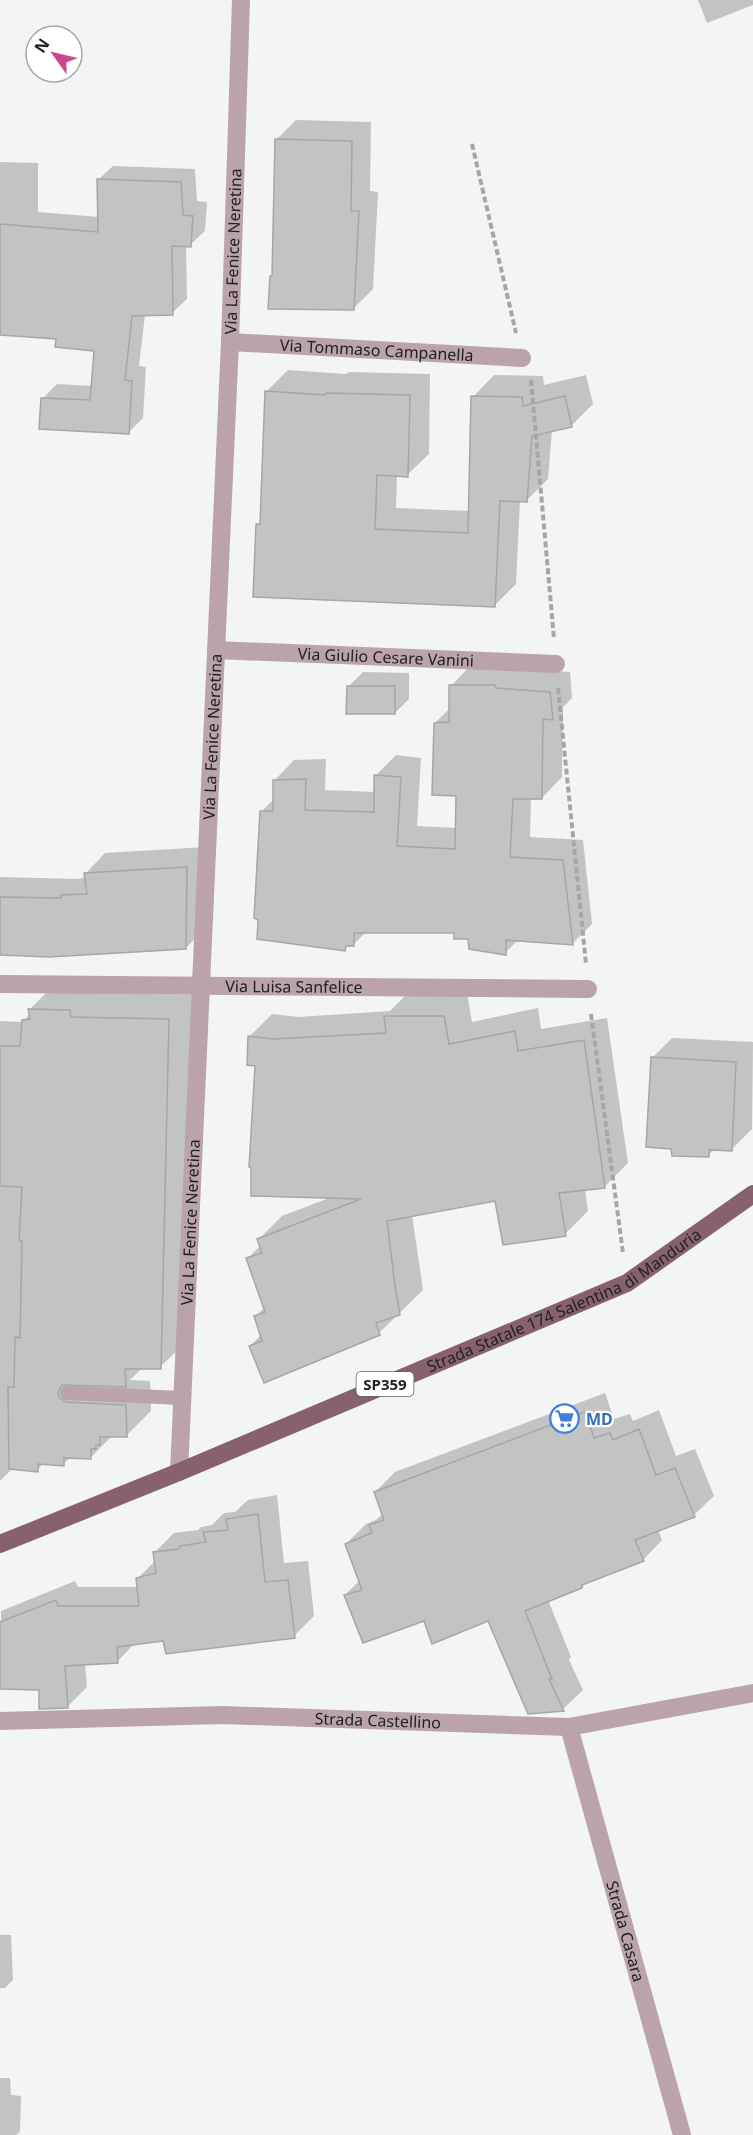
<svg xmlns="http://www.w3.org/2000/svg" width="753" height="2135" font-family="'Noto Sans',sans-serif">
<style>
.shadow{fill:#0003}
.building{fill:#c3c3c4;stroke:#a6a6a7;stroke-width:1.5}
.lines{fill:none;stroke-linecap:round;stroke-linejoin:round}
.path{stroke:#a5a6a6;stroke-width:4;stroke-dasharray:6 3;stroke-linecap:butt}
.lane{stroke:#baa3a9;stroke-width:14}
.street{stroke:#baa3a9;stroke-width:18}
.primary{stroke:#87616b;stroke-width:18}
.labels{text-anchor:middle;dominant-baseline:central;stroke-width:4.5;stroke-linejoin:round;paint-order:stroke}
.shield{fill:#fff;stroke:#646464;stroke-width:1.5}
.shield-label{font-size:15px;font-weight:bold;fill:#212222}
.street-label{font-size:16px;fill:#212222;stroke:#fff}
.shop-label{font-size:16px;font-weight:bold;fill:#366cbe;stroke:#fff;text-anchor:start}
</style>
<rect width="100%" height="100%" fill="#f3f4f5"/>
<!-- shadow -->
<g class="shadow">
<path d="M 698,0 L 753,0 L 753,5 L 707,23 Z"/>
<path d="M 296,120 L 371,122 L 370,191 L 378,192 L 373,289 L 353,309 L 273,275 L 276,140 Z"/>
<path d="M 0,162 L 38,163 L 38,212 L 99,217 L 98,180 L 113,166 L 195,169 L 197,201 L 207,202 L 205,231 L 190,245 L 186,245 L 187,299 L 172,313 L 145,315 L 139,366 L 146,367 L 143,418 L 128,433 L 43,398 L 57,384 L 93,386 L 96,350 L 58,337 L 0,334 Z"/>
<path d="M 288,370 L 346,374 L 349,372 L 430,374 L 429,454 L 407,475 L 397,475 L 396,508 L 470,511 L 473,397 L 494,375 L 543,376 L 544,385 L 586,375 L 593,404 L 571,426 L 552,430 L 548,479 L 526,501 L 520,500 L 516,584 L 494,606 L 258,525 L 261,521 L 267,391 Z"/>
<path d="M 471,665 L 570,672 L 572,698 L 563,707 L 562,777 L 542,798 L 531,798 L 530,837 L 583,840 L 592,924 L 572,944 L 519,939 L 505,953 L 456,932 L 366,932 L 353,945 L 349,945 L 345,949 L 262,811 L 274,799 L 274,781 L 294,760 L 326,759 L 325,790 L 375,792 L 376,775 L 396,755 L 421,758 L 417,826 L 457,828 L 457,794 L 435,723 L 451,707 L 451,686 Z"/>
<path d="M 363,672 L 409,673 L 409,699 L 395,713 L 349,686 Z"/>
<path d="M 206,847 L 205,928 L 186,948 L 0,954 L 0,877 L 80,879 L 86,876 L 86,873 L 105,853 Z"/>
<path d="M 54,985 L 95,993 L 193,995 L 185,1343 L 160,1367 L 143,1367 L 130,1380 L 150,1381 L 151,1411 L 127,1435 L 112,1436 L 90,1458 L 71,1457 L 63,1464 L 44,1463 L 37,1470 L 13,1468 L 0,1481 L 0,1021 L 23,1022 L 30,1013 L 30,1009 Z"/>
<path d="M 408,993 L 467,993 L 472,1022 L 538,1008 L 541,1029 L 607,1018 L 628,1163 L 605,1186 L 585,1189 L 588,1211 L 565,1234 L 496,1199 L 412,1215 L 423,1290 L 379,1333 L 250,1346 L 261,1335 L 256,1316 L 265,1307 L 247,1259 L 261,1245 L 259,1239 L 282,1216 L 332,1197 L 256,1064 L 249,1037 L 272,1014 L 298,1017 L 390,1011 Z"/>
<path d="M 672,1038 L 753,1042 L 752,1129 L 732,1149 L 715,1148 L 708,1156 L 673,1148 L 652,1058 Z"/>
<path d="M 605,1393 L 614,1419 L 630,1414 L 633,1421 L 659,1410 L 676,1456 L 695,1449 L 714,1496 L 694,1515 L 658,1529 L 662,1540 L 643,1560 L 587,1582 L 582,1587 L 548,1600 L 571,1657 L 569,1660 L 583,1690 L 563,1709 L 489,1619 L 424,1619 L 345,1595 L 360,1580 L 346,1544 L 366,1524 L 376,1520 L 383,1513 L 375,1492 L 395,1472 Z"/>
<path d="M 277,1495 L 284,1563 L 308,1561 L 314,1616 L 294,1636 L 165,1640 L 135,1643 L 117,1662 L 85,1663 L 87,1687 L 68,1706 L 41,1689 L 0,1688 L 1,1611 L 75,1581 L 78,1587 L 139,1587 L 138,1578 L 155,1561 L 154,1553 L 174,1533 L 198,1530 L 201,1527 L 212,1525 L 224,1513 L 235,1512 L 248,1500 Z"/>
<path d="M 0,1935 L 11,1935 L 13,1980 L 5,1988 L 0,1988 Z"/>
<path d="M 0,2078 L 10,2078 L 11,2095 L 21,2096 L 20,2132 L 16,2135 L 0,2135 Z"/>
</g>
<!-- building -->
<g class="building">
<path d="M 275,139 L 352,141 L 351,211 L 359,211 L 354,310 L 268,309 L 270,276 L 272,276 Z"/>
<path d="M 97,179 L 181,182 L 183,215 L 193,216 L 191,247 L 172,246 L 173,315 L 132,316 L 125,380 L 132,381 L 129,434 L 39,429 L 41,398 L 90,400 L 94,351 L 55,347 L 56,339 L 0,335 L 0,224 L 98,232 Z"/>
<path d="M 265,391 L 325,395 L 326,393 L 410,395 L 408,477 L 377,475 L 375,529 L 468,533 L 471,396 L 522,397 L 523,406 L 565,396 L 572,427 L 532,436 L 527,502 L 500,501 L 495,607 L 253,597 L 256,524 L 260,524 Z"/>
<path d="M 449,685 L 495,685 L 496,688 L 550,692 L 553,720 L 543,719 L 542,799 L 513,799 L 510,857 L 563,860 L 573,945 L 506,940 L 506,955 L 469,949 L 468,939 L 454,939 L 454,933 L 354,933 L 354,946 L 346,946 L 345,951 L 257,939 L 258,920 L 254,918 L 260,811 L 273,811 L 273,780 L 306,779 L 305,810 L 374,812 L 374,775 L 401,777 L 397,846 L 455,849 L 456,796 L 432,795 L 434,723 L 449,722 Z"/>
<path d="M 347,686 L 395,686 L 395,714 L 346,714 Z"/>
<path d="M 187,867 L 186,949 L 49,957 L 0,955 L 0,897 L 61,898 L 61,895 L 87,894 L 84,873 Z"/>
<path d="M 28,1009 L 70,1010 L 71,1017 L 169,1019 L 161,1369 L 125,1369 L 126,1387 L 62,1385 L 58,1392 L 59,1397 L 66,1402 L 126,1405 L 127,1437 L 100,1437 L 100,1445 L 96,1445 L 96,1449 L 91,1449 L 91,1459 L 64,1458 L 64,1466 L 38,1464 L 38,1472 L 9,1469 L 8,1387 L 14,1387 L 15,1337 L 20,1338 L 22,1241 L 19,1241 L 22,1187 L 0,1186 L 0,1046 L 20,1046 L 22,1020 L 30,1019 Z"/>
<path d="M 384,1016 L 444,1016 L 449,1044 L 515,1031 L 518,1051 L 584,1040 L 605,1188 L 559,1193 L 566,1236 L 553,1238 L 503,1245 L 495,1201 L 387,1221 L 395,1286 L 400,1315 L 376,1323 L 380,1335 L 264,1383 L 249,1346 L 262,1341 L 254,1316 L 265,1312 L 246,1258 L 262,1253 L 257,1239 L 361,1199 L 251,1196 L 251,1167 L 249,1167 L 255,1066 L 247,1065 L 248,1036 L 273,1039 L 386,1033 Z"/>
<path d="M 651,1057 L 736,1062 L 732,1151 L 709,1150 L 709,1157 L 672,1156 L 671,1149 L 646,1147 Z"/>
<path d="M 585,1412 L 594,1438 L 610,1433 L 613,1440 L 639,1429 L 656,1475 L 675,1468 L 695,1517 L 635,1540 L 644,1561 L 582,1585 L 582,1588 L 525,1611 L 552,1679 L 549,1679 L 564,1711 L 528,1714 L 488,1621 L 432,1644 L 424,1621 L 363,1643 L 344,1595 L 362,1590 L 345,1544 L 372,1533 L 369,1525 L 384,1520 L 374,1492 Z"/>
<path d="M 258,1514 L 265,1582 L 288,1580 L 295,1638 L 166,1654 L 163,1641 L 117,1647 L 118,1663 L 65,1666 L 68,1708 L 39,1709 L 39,1690 L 0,1689 L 0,1622 L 56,1600 L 58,1606 L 139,1606 L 136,1578 L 156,1573 L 153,1552 L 179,1549 L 180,1546 L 206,1542 L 203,1532 L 228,1530 L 226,1519 Z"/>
</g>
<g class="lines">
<!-- path -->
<g class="path">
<path d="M 472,144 L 516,333"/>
<path d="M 531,380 L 554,639"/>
<path d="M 558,688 L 586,964"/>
<path d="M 591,1014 L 623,1253"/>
</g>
<!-- lane -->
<path class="lane" d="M 67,1393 L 182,1398"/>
<!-- street -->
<g class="street">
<path id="s1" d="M 230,342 L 522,358"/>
<path id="s2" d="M 216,650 L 556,664"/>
<path id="s3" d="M 0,984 L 588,989"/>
<path id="s4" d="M 179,1472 L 230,342 L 241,0"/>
<path id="s5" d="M 0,1721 L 223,1715 L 569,1727 L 753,1693"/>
<path id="s6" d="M 569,1727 L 682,2135"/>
</g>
<!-- primary -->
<path class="primary" id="s7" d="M 0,1544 L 179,1472 L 627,1283 L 753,1194"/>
</g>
<!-- icons -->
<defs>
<symbol id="supermarket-ring" viewBox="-11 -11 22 22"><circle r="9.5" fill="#fff" stroke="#3f7fe0" stroke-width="1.5"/><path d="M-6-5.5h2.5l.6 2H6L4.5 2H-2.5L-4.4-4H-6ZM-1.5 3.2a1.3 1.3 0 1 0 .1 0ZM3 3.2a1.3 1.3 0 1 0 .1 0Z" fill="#3f7fe0"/></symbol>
</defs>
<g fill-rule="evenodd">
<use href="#supermarket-ring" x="548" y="1402" width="33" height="33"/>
</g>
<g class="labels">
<!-- shield labels -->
<rect class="shield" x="356.5" y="1372" width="57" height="24" rx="4.5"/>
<g class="shield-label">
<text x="385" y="1384">SP359</text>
</g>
<!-- street labels -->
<g class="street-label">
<text stroke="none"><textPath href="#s4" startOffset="1222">Via La Fenice Neretina</textPath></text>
<text stroke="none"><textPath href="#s1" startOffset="147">Via Tommaso Campanella</textPath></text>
<text stroke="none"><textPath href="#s2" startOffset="170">Via Giulio Cesare Vanini</textPath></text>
<text stroke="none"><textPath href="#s4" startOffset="736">Via La Fenice Neretina</textPath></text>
<text stroke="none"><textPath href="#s3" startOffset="294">Via Luisa Sanfelice</textPath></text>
<text stroke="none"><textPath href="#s4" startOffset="250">Via La Fenice Neretina</textPath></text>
<text stroke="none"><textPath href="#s7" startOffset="615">Strada Statale 174 Salentina di Manduria</textPath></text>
<text stroke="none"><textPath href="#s5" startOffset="378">Strada Castellino</textPath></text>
<text stroke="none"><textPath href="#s6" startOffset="212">Strada Casara</textPath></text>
</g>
<!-- shop labels -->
<g class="shop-label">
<text x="586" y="1419">MD</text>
</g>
</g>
<!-- north arrow -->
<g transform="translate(54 54) rotate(304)"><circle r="28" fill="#ffffff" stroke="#a6a7a7" stroke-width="1.5"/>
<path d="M0-4.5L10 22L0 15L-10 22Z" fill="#c84790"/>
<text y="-9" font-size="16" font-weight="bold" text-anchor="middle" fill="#212222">N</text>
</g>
</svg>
